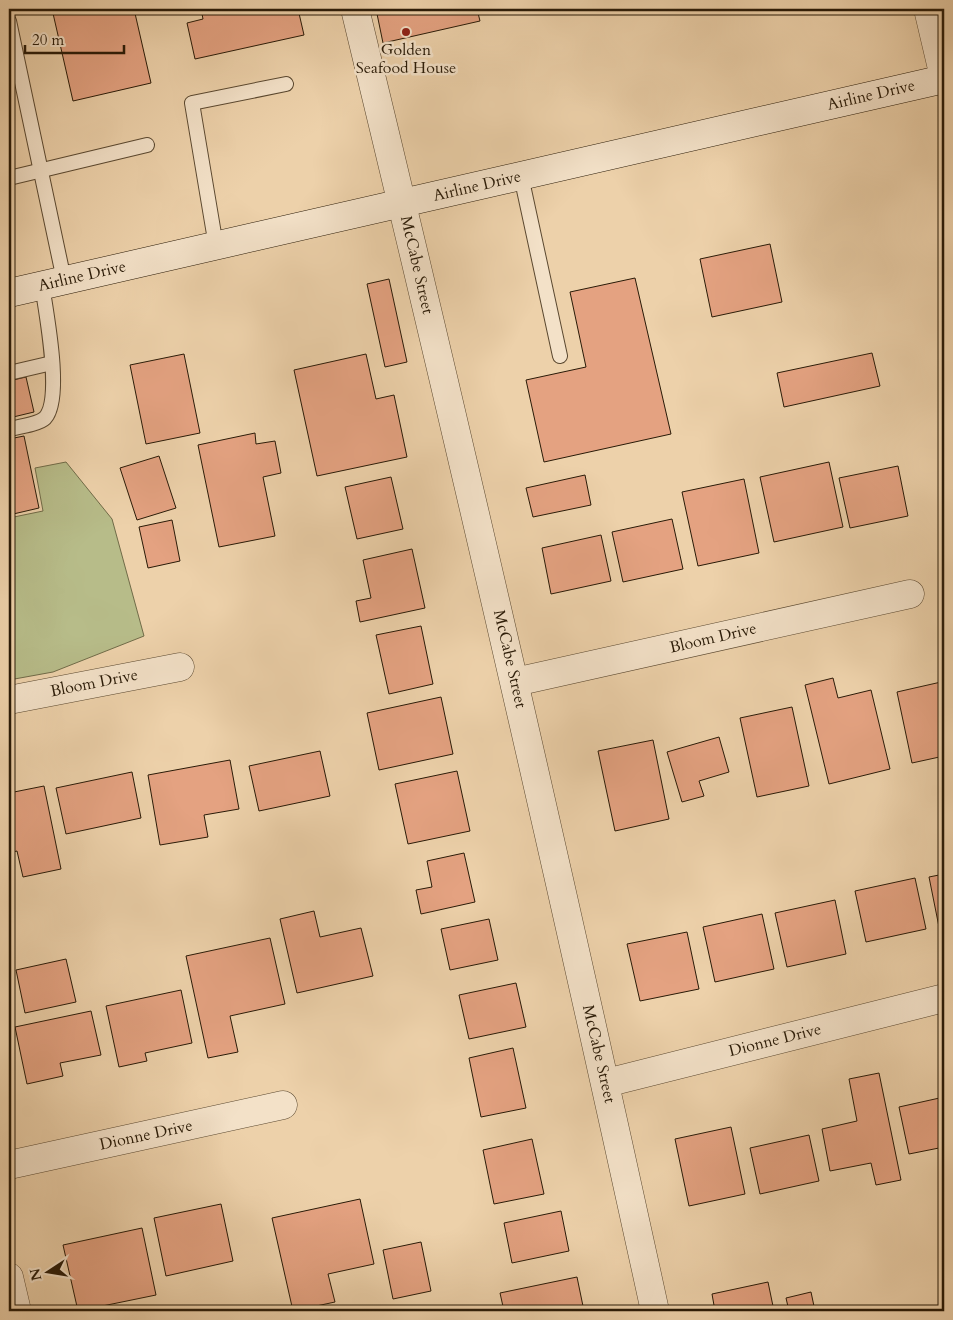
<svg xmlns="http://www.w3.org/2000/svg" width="953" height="1320" font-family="Cardo,serif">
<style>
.green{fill:#b7bc89;stroke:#706b48}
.building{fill:#e4a281;stroke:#291a07}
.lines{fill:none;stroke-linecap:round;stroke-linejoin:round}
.lane-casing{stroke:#5a4830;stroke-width:16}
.street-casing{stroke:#5a4830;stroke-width:29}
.secondary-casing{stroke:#291a07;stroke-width:29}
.lane{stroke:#f3e1c8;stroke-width:14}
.street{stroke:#f3e1c8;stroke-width:28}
.secondary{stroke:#f3e1c8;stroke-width:28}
.poi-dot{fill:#8f2418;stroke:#f3e1c8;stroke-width:2}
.labels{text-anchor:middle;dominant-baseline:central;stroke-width:5;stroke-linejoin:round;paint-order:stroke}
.poi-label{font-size:16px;fill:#291a07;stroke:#f3e1c8}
.street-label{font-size:16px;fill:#291a07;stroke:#f3e1c8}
</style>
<rect width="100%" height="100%" fill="#edd1aa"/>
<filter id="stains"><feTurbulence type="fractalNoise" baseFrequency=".004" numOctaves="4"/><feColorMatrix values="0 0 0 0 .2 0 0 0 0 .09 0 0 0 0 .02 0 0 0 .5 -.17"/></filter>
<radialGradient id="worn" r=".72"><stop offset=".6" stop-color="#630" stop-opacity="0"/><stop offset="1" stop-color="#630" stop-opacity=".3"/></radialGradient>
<!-- green -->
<path class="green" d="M 66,462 L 112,519 L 144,636 L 53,672 L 9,680 L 9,528 L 11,527 L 9,518 L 43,511 L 35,468 Z"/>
<!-- building -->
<g class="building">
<path d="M 52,9 L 134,9 L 151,83 L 73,101 Z"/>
<path d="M 201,9 L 298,9 L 304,35 L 195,59 L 187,23 L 203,19 Z"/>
<path d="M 376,9 L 477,9 L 480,21 L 383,43 Z"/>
<path d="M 770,244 L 782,302 L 712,317 L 700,259 Z"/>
<path d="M 635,278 L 671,434 L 544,462 L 526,380 L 586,367 L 570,292 Z"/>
<path d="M 389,279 L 407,362 L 385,367 L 367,284 Z"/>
<path d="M 872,353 L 880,386 L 784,407 L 777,373 Z"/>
<path d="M 184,354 L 200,433 L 146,444 L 130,365 Z"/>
<path d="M 366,354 L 376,399 L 394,395 L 407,457 L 317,476 L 294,370 Z"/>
<path d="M 26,377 L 34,412 L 9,418 L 9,381 Z"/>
<path d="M 255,433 L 256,444 L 275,441 L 281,473 L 263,477 L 275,536 L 219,547 L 198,445 Z"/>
<path d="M 24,436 L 39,508 L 9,515 L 9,439 Z"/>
<path d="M 159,456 L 176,508 L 137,520 L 120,468 Z"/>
<path d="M 829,462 L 843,527 L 774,542 L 760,477 Z"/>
<path d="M 898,466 L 908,516 L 850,528 L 839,478 Z"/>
<path d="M 585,475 L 591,505 L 533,517 L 526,488 Z"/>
<path d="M 391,477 L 403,529 L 357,539 L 345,487 Z"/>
<path d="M 744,479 L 759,553 L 698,566 L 682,492 Z"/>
<path d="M 672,519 L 683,569 L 623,582 L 612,532 Z"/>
<path d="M 172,520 L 180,561 L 148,568 L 139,527 Z"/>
<path d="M 601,535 L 611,581 L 551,594 L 542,548 Z"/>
<path d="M 412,549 L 425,608 L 360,622 L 356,601 L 371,598 L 363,560 Z"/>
<path d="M 421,626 L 433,684 L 389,694 L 376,635 Z"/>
<path d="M 833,678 L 838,698 L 871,690 L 890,769 L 829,784 L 805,685 Z"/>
<path d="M 941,682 L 944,696 L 944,756 L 912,763 L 897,692 Z"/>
<path d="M 441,697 L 453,754 L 379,770 L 367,713 Z"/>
<path d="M 792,707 L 809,786 L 757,797 L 740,718 Z"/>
<path d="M 719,737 L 729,772 L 699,781 L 704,796 L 682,802 L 667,752 Z"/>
<path d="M 653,740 L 669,819 L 615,831 L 598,751 Z"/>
<path d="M 320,751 L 330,796 L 259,811 L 249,766 Z"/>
<path d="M 230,760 L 239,809 L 204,815 L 208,837 L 160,845 L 148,775 Z"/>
<path d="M 457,771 L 470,831 L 408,844 L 395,784 Z"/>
<path d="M 132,772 L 141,818 L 66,834 L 56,788 Z"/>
<path d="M 44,786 L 61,869 L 23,877 L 17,851 L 9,853 L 9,793 Z"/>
<path d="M 464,853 L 475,902 L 421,914 L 416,890 L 432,887 L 427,861 Z"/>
<path d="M 944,874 L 944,931 L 940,932 L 929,877 Z"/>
<path d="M 915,878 L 926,929 L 866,942 L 855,891 Z"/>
<path d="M 835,900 L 846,954 L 787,967 L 775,913 Z"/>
<path d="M 314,911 L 320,937 L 361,928 L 373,976 L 297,993 L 280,919 Z"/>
<path d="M 762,914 L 774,969 L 715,982 L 703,927 Z"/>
<path d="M 489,919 L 498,960 L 450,970 L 441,929 Z"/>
<path d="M 687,932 L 699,989 L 640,1001 L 627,944 Z"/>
<path d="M 270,938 L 285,1004 L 230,1016 L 238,1052 L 208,1058 L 186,956 Z"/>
<path d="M 66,959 L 76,1002 L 25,1013 L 16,970 Z"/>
<path d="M 516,983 L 526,1027 L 469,1039 L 459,995 Z"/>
<path d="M 181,990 L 192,1043 L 145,1053 L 147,1061 L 119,1067 L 106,1006 Z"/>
<path d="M 91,1011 L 101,1055 L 60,1063 L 63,1076 L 27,1084 L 15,1027 Z"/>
<path d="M 513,1048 L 526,1108 L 481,1117 L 469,1058 Z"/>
<path d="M 879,1073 L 901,1180 L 876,1185 L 871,1163 L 830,1171 L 822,1129 L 857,1121 L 849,1079 Z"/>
<path d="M 944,1097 L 944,1147 L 909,1154 L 899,1107 Z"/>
<path d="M 731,1127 L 745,1194 L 689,1206 L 675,1139 Z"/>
<path d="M 809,1135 L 819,1181 L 760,1194 L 750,1148 Z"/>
<path d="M 532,1139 L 544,1194 L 494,1204 L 483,1150 Z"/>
<path d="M 360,1199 L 374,1264 L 328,1274 L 335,1302 L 293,1311 L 272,1218 Z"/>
<path d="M 221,1204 L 233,1261 L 166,1276 L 154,1218 Z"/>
<path d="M 561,1211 L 569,1251 L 512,1263 L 504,1223 Z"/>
<path d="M 142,1228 L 156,1295 L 78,1311 L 63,1245 Z"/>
<path d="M 421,1242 L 431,1291 L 393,1299 L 383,1250 Z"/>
<path d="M 577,1277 L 584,1311 L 504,1311 L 500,1293 Z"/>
<path d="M 768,1282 L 774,1311 L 715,1311 L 712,1294 Z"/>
<path d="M 811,1292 L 815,1311 L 789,1311 L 786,1298 Z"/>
</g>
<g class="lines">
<defs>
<g id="lane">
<path d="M 9,21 L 64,280"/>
<path d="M 521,176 L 560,356"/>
<path d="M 9,178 L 147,145"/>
<path d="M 216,246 L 192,103 L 286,84"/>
<path d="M 9,373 L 52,363"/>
<path d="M 9,429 C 18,427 39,424 45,418 C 63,399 46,312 42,285"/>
</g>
<g id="street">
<path d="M 355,9 C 460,442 560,876 655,1311"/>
<path d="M 928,9 L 944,77"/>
<path d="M 515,682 L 910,594"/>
<path d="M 9,700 L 180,667"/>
<path d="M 606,1083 L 944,998"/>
<path d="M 9,1165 L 283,1105"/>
<path d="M 9,1277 L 17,1311"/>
</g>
<path id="secondary" d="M 9,293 L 944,79"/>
</defs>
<!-- lane casing -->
<use href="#lane" class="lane-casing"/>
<!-- street casing -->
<use href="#street" class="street-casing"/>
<!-- secondary casing -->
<use href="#secondary" class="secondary-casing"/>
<!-- lane -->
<use href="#lane" class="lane"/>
<!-- street -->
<use href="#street" class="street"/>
<!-- secondary -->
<use href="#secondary" class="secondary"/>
</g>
<!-- markers -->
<circle class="poi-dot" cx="406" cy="32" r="5"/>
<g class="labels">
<!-- poi labels -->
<g class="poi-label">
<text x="406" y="50">Golden<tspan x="406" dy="18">Seafood House</tspan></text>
</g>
<!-- street labels -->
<g class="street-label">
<text transform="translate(871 95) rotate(-13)">Airline Drive</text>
<text transform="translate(477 186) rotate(-13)">Airline Drive</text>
<text transform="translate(417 265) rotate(77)">McCabe Street</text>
<text transform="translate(82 276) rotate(-13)">Airline Drive</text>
<text transform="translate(713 638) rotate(-13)">Bloom Drive</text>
<text transform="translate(510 659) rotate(77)">McCabe Street</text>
<text transform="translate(94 683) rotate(-11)">Bloom Drive</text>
<text transform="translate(775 1040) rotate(-14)">Dionne Drive</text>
<text transform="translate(599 1054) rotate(77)">McCabe Street</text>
<text transform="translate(146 1135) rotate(-12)">Dionne Drive</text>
</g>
</g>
<!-- margin -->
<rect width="953" height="1320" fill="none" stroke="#edd1aa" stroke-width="30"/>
<rect x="10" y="10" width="933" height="1300" fill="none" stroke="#291a07" stroke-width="2.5"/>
<rect x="15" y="15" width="923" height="1290" fill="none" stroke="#291a07"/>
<!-- north arrow -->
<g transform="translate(48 1272) rotate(258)" stroke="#f3e1c8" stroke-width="4" paint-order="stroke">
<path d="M0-4L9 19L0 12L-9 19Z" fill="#291a07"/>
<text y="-8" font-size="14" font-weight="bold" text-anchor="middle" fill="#291a07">N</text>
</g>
<!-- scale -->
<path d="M25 45v8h99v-8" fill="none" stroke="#291a07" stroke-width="2.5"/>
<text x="32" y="45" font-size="15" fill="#291a07" stroke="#f3e1c8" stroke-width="4" paint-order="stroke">20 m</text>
<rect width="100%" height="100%" filter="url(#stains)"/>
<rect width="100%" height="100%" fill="url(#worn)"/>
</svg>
